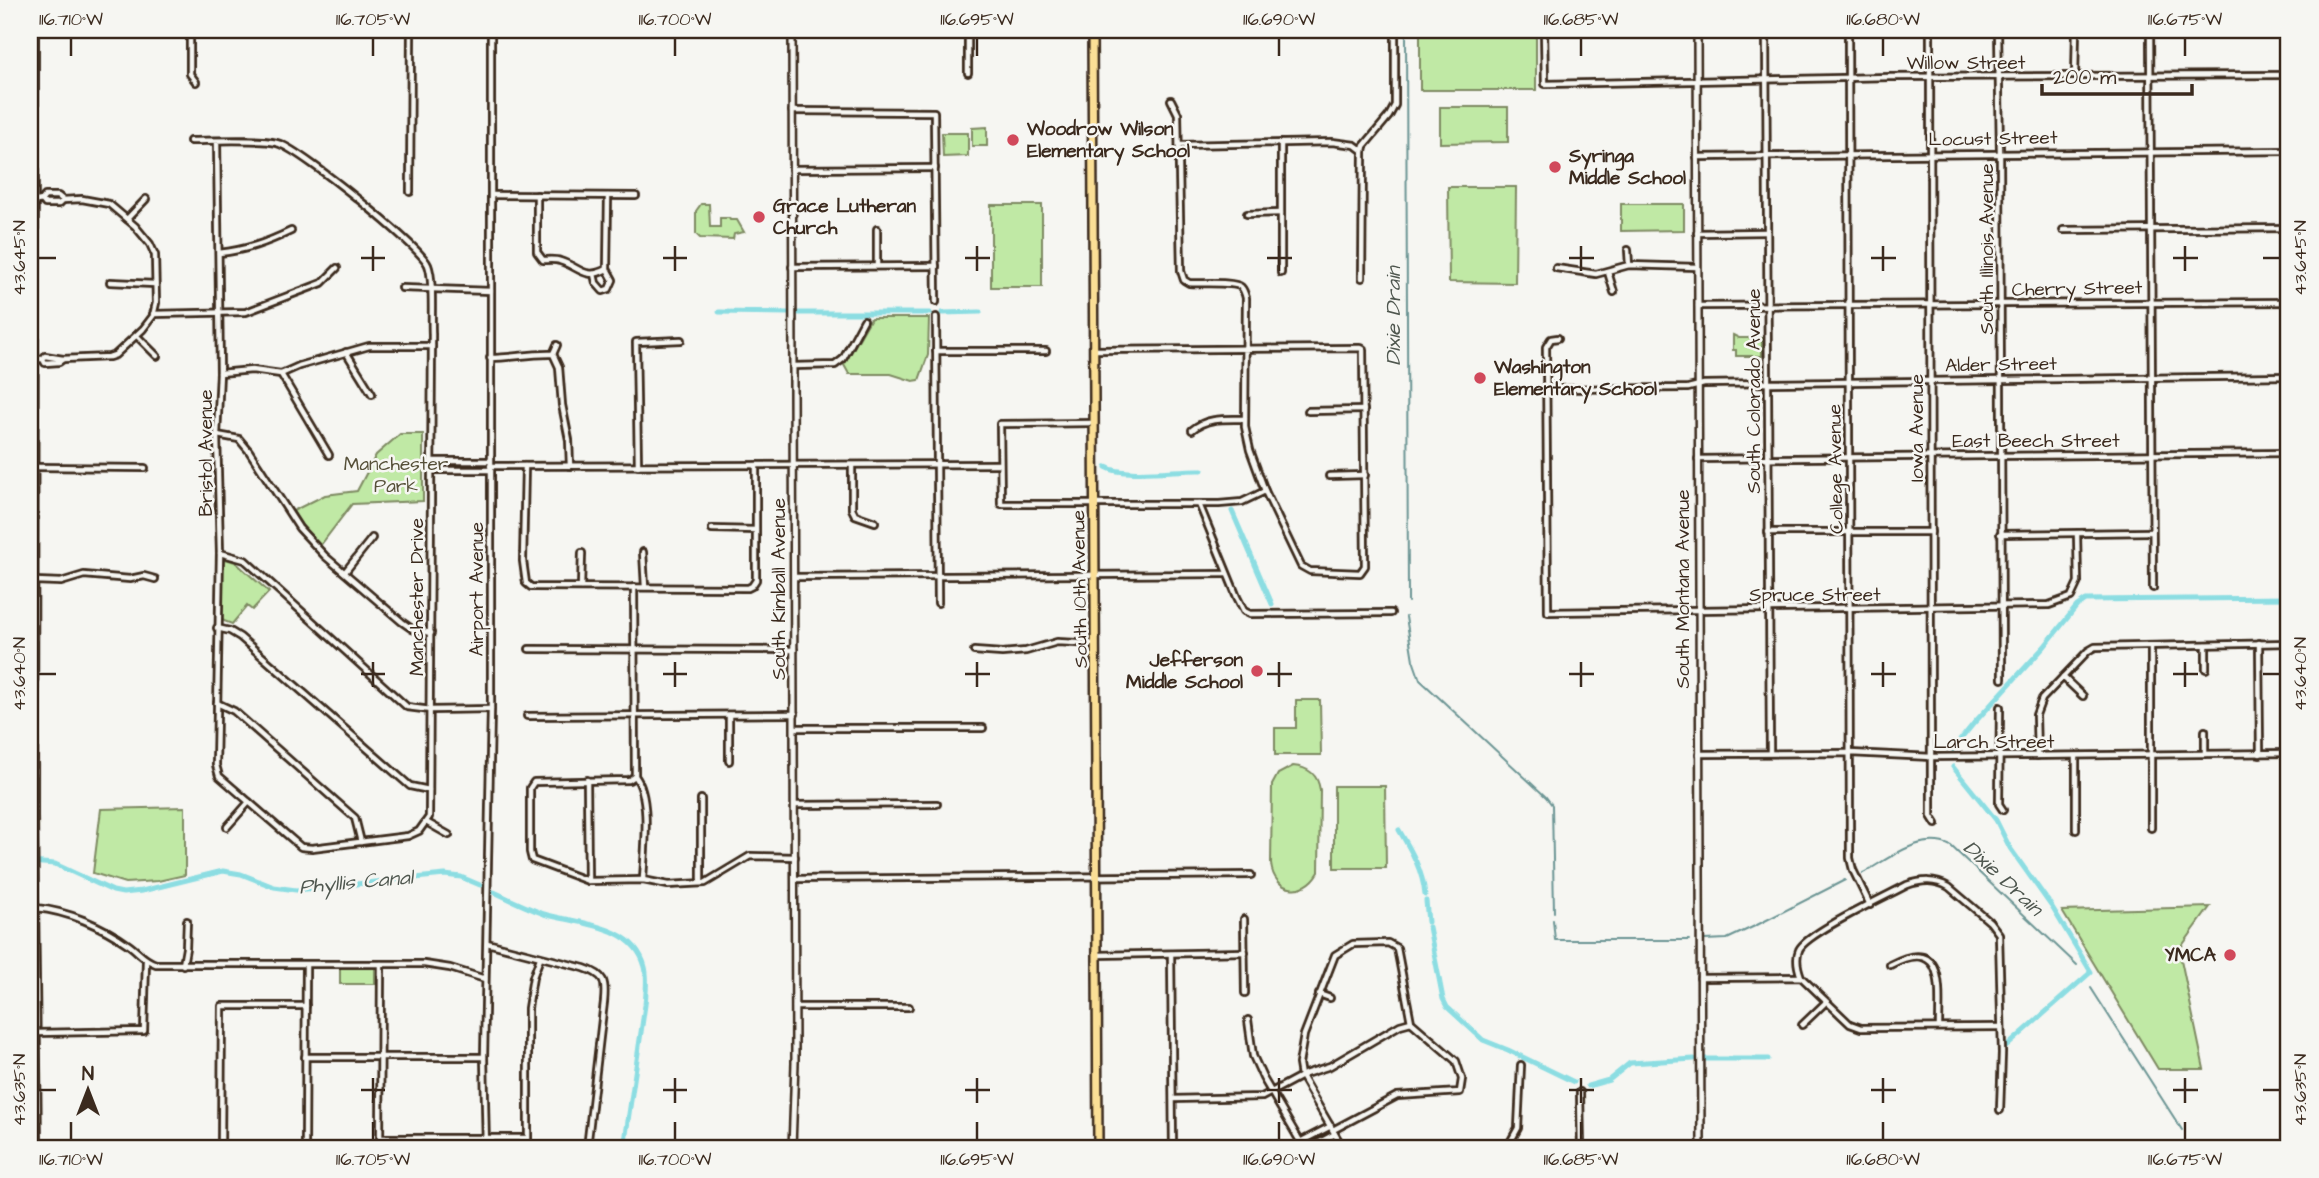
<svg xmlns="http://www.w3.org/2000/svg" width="2319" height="1178" font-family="'Architects Daughter',sans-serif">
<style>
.green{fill:#c0e9a5;stroke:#7e8a62;stroke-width:2}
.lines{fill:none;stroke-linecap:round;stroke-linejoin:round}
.stream{stroke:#6c9594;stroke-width:2}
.canal{stroke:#8cdde2;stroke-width:5}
.minor-casing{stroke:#3b2a1e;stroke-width:10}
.tertiary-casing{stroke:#3b2a1e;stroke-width:10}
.primary-casing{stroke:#3b2a1e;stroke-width:12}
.minor{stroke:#f6f6f2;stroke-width:4.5}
.tertiary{stroke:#f6f6f2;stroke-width:5}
.primary{stroke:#fbdf96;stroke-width:7}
.ticks{fill:none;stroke:#3b2a1e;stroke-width:2.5}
.poi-dot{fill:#d1495b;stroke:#f6f6f2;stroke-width:2.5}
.labels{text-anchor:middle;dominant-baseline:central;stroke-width:5;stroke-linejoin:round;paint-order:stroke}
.street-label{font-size:19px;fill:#3b2a1e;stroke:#f6f6f2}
.poi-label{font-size:19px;font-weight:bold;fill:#3b2a1e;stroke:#f6f6f2;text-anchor:start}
.park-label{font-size:19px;fill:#565039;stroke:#f6f6f2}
.water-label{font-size:21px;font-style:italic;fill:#4f574f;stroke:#f6f6f2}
.neatline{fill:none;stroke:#3b2a1e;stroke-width:2.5}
.ticks-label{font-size:18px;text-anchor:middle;fill:#3b2a1e}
</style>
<rect width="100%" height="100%" fill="#f6f6f2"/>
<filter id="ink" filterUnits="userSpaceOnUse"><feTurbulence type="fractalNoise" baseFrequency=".0143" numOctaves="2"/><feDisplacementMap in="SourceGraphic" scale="14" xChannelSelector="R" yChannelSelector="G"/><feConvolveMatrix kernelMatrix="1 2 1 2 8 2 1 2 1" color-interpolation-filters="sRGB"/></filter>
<g filter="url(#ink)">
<!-- green -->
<g class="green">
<rect x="1420" y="30" width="116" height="60"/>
<path d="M 1440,107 L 1508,107 L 1508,142 L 1440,143 Z"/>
<path d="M 987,127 L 987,146 L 972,146 L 972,128 Z"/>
<path d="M 942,133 L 968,133 L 968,156 L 943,157 Z"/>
<path d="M 1448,187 L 1516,187 L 1515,283 L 1449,282 Z"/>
<path d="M 701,204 L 709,204 L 710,227 L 720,227 L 720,218 L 729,218 L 730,220 L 737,220 L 744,232 L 734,234 L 733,239 L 700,238 L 696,234 L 696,211 Z"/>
<path d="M 1621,204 L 1684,204 L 1684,230 L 1621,231 Z"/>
<rect x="991" y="205" width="51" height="82"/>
<path d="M 871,318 L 929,318 L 928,355 L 919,380 L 913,381 L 891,374 L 849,374 L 844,365 Z"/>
<path d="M 1733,335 L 1739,338 L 1762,338 L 1762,356 L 1736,356 L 1736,350 L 1733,350 Z"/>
<path d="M 400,434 L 423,434 L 423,501 L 352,504 L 320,546 L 307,533 L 293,511 L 325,495 L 357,491 L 376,455 Z"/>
<path d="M 226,559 L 235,562 L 269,592 L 252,610 L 247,606 L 232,624 L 224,621 L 220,616 L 220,563 Z"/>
<path d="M 1296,700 L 1320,700 L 1321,755 L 1275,755 L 1275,728 L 1296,728 Z"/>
<path d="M 1293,766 C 1308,767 1318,775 1320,790 L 1319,872 C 1305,897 1274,893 1271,864 L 1272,785 L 1278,774 Z"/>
<path d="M 1334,786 L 1385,786 L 1386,868 L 1334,868 Z"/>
<path d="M 185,807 L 185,875 L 158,881 L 125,883 L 93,873 L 101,809 Z"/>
<path d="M 2210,907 L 2179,950 L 2204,1069 L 2158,1069 L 2062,911 Z"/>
<path d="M 340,966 L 375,967 L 375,984 L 340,984 Z"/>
</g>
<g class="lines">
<!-- stream -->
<g class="stream">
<path d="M 1406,30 L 1408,602"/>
<path d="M 1406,617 L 1413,660 L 1420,680 L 1546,797 L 1552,805 L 1554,912"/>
<path d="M 1863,873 C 1889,859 1921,831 1951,846 L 2077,965"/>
<path d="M 1553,920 L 1555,940 L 1689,940"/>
<path d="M 1704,940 L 1727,939 L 1757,925 L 1845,880"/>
<path d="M 2091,988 L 2182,1130"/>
<path d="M 2192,1145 L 2194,1148"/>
</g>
<!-- canal -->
<g class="canal">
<path d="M 719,312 L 788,313"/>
<path d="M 799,313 L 930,313"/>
<path d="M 942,313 L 980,312"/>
<path d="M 1106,467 C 1124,478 1179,469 1202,470"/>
<path d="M 1232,511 L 1272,604"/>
<path d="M 1953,749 L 1974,723 L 2044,647 L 2077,606 L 2086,600 L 2289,598"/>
<path d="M 1953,767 L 1996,820 L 2010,848 L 2052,907 L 2091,972 L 2006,1047"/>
<path d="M 1399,830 C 1411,850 1423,871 1425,895"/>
<path d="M 30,862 L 55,864 L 113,891 L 123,893 L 142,891 L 223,871 L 241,874 L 274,887 L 296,890 L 445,875 L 461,877 L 480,885"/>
<path d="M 494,892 C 511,900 527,908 544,914 C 579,924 634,924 645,967 C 648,979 646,992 645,1005 L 624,1148"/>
<path d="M 1426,901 L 1428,922"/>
<path d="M 1429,927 L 1443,999 L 1447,1007 L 1483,1040 L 1508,1050 L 1574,1082"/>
<path d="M 1706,1059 L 1768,1059"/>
<path d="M 1588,1086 L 1609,1080 L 1630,1063 L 1694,1059"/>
</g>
<defs>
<g id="minor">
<path d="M 35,30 L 34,815 L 38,1148"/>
<path d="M 190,30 L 190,74 L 196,82"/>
<path d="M 968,30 L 968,73"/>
<path d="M 1544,30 L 1545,84 L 1890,77 L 2289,75"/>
<path d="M 1766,30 L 1770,753"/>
<path d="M 1848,30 L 1850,858 L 1853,870 L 1870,905"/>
<path d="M 1930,30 L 1931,816 L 1936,824"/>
<path d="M 1998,30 L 2000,152 L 2002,679"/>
<path d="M 2150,30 L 2153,588"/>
<path d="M 2075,76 L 2076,30"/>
<path d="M 792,111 L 934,112 L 936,302"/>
<path d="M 190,141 C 209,141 265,138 280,144 C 303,152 420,246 428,265 C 434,280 431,317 432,334 L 429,817 L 419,831 L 408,836 L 312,848 L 301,847 L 219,776 L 216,765 L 220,553 L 217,435 L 220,373 L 217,141"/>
<path d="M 1281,143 L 1281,273"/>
<path d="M 1180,145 L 1332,142 L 1355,145 L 1363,151"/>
<path d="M 1697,157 L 2289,151"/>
<path d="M 792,169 L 935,168"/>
<path d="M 410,192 L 411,30"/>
<path d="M 492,195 L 636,196"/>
<path d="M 537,195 L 537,252 L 543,260 C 548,260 555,259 560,261 C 580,267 585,281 607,269"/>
<path d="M 37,201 L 42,200 L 45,196 L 58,196 L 63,200 L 59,204 L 45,204 L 42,200"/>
<path d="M 1247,214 L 1281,213"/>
<path d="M 127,219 L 146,199"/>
<path d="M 877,229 L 877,266"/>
<path d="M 2063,230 L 2289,228"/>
<path d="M 1697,233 L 1767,232"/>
<path d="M 1628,250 L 1629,265"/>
<path d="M 219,253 C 246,250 266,243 291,231"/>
<path d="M 792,267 L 936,266"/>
<path d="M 1556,268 L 1596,274 L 1629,265 L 1697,267"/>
<path d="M 1608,272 L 1614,292"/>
<path d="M 594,274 L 596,283 L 603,291 L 609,289 L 613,280 L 607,269 L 608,196"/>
<path d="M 1362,278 L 1363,151 L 1364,146 L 1389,116 L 1395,105 L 1395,30"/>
<path d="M 110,282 L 155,284"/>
<path d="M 402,288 L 491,291"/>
<path d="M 1698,306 L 2289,302"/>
<path d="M 153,314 L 246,312 L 322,283 L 337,268"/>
<path d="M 936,317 L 938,603"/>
<path d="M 137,336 L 157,356"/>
<path d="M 1558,338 L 1551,339 L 1546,347 L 1548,612 L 2049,605 L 2071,597 L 2078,582 L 2077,534"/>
<path d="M 1095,350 L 1361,348 L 1363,349 L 1365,566 L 1360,573 L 1310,571 L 1301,566 L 1265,491 L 1250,450 L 1245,427 L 1246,298 C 1245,294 1244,290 1241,287 C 1234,281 1200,284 1189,283 L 1184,280 L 1181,271 L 1178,114 L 1171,100"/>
<path d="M 936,351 L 1046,351"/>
<path d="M 346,352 L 372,394"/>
<path d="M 553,354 L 557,345"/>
<path d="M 490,358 C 511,358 532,353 553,354 L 559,367 L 562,405 L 569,440 L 570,466"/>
<path d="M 35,359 L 43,359 L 45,363 L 59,362 L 63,359 L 45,356 L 43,359"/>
<path d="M 63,359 L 109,357 L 115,355 L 143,329 L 153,316 L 156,303 L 155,255 L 150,244 L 135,226 L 109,204 L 82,199 L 63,200"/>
<path d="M 793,366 L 835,365 L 843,359 L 864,320"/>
<path d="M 220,373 L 252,370 L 281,374 L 299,366 L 369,346 L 432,346"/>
<path d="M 281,374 L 329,455"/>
<path d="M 1546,389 L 1688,388 L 1704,384 L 2289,376"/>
<path d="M 1308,411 L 1364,410"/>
<path d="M 1094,423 L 1000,424 L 1001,504 L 1219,504 L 1242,502 L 1265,491"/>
<path d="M 1192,430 C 1207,417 1226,419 1245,419"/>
<path d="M 217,435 L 239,439 L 249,451 L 299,528 L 325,556 L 402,622 L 412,629 L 431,633"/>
<path d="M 1698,459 L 2289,453"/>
<path d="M 431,461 L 490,461"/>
<path d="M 852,465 L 852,509 L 855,515 L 875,522"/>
<path d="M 490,466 L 1000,464"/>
<path d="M 525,466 L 523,561 L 526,583 L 531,587 L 748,588 L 752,586 L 756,580 L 756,465"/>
<path d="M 638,466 L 636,342 L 681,340"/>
<path d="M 35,467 L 145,468"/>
<path d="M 431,470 L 490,470"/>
<path d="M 1329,476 L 1365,475"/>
<path d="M 1199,504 L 1237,597 L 1244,611 L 1250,614 L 1391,613"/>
<path d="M 712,529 L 756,530"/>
<path d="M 1768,532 L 1931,532"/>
<path d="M 2000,534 L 2151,532"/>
<path d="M 643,552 L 645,587"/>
<path d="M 220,553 L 245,560 L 407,707 L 431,710 L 491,709"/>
<path d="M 345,572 L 372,538"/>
<path d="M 794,577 L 1227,574"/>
<path d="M 35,581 L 61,582 L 84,575 L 130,579 L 144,576 L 155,579"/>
<path d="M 581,587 L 582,553"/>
<path d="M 634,587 L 635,776 C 652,797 644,853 643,880"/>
<path d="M 217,628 L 230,631 L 240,637 L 410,786 L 429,790"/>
<path d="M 2259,643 L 2260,754"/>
<path d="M 2206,645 L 2206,669"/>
<path d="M 529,649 L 794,650"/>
<path d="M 974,651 L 1002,653 L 1026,651 L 1057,642 L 1096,644"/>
<path d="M 2063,677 L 2083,696"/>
<path d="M 217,703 L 234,711 L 355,818 L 361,842"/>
<path d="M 2000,707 L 1999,804 L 2003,810"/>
<path d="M 729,715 L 729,761"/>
<path d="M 527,716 L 795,714"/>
<path d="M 795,728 L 983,728"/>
<path d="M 2205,731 L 2205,754"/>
<path d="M 1699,754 L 1850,753 L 1932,757 L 2289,753"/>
<path d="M 2037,756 L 2036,715 L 2042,699 L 2088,651 L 2095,647 L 2289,643"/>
<path d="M 635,776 L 629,780 L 534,782 L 530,788 L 530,852 L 532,860 L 588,881 L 643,880 L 668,885 L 705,883 L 750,856 L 795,857"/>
<path d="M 587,780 L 588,881"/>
<path d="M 795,805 L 937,804"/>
<path d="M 426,822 L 449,835"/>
<path d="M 227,827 L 249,802"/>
<path d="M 2151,828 L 2151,646"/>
<path d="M 2076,830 L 2076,756"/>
<path d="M 795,879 L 1251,875"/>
<path d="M 701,883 L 701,799"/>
<path d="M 36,908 C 68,911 102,926 129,945 C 139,952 143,960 156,964 L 424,964 L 450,968 L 485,979"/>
<path d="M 1244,919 L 1245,993"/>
<path d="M 487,943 L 584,968 C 605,975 606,981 604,1002 L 587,1148"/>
<path d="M 1171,954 L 1173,1148"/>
<path d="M 1098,955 L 1245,952"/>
<path d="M 183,965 L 186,948 L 187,921"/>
<path d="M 1890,965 C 1947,935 1939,990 1939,1027"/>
<path d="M 1801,977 C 1798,969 1795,959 1799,950 C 1806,933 1887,896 1907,885 C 1922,880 1935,879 1949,887 L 1990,922 L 1999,934 L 2002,1053 L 2000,1110"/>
<path d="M 1700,978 L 1801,977 L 1850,1024 L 1861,1028 L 2001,1027"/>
<path d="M 1319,994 L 1330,998"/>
<path d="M 795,1007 L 909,1007"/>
<path d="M 1248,1020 L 1253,1056 L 1263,1078 L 1304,1148"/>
<path d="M 1802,1025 L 1826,1002"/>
<path d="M 36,1033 L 144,1031 L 146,961"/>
<path d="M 305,1057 L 484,1057"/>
<path d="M 1580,1092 L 1581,1148"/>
<path d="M 1173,1099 L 1262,1097 L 1305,1074 L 1330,1066 L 1400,1025 L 1411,1022"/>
<path d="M 1333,1130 L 1397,1096 L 1460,1092 L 1462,1079 L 1456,1061 L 1411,1022 L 1397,948 L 1388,943 L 1353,944 L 1335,955 L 1304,1035 L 1299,1064 L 1301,1076 L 1343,1148"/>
<path d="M 380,1138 L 527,1138"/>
<path d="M 1300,1142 L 1331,1126"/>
<path d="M 221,1148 L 222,1006 L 306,1006"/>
<path d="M 305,1148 L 306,965"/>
<path d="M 380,1148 L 381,964"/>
<path d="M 486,1148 L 484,1057 L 491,709 L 491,30"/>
<path d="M 528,1148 L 528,1008 L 533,977 L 540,958"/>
<path d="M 1309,1148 L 1335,1134"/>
<path d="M 1507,1148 L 1518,1128 L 1521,1065"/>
</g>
<g id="tertiary">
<path d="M 792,30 L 795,1063 L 792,1148"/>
<path d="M 1697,30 L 1701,1148"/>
</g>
<path id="primary" d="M 1092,30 L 1098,1148"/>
</defs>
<!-- minor casing -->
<use href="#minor" class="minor-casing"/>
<!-- tertiary casing -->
<use href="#tertiary" class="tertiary-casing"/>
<!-- primary casing -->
<use href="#primary" class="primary-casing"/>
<!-- minor -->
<use href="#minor" class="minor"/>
<!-- tertiary -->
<use href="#tertiary" class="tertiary"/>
<!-- primary -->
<use href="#primary" class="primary"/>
</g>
</g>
<!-- ticks -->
<path class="ticks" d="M 71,38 L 71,56M 373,38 L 373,56M 675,38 L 675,56M 977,38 L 977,56M 1279,38 L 1279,56M 1581,38 L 1581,56M 1883,38 L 1883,56M 2185,38 L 2185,56M 373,246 L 373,271M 675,246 L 675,271M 977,246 L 977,271M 1279,246 L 1279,271M 1581,246 L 1581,271M 1883,246 L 1883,271M 2185,246 L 2185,271M 38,258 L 56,258M 361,258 L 385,258M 663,258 L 687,258M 965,258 L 990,258M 1267,258 L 1292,258M 1569,258 L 1594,258M 1871,258 L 1896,258M 2173,258 L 2198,258M 2263,258 L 2280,258M 373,662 L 373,687M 675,662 L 675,687M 977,662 L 977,687M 1279,662 L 1279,687M 1581,662 L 1581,687M 1883,662 L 1883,687M 2185,662 L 2185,687M 38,674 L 56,674M 361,674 L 385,674M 663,674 L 687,674M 965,674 L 990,674M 1267,674 L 1292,674M 1569,674 L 1594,674M 1871,674 L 1896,674M 2173,674 L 2198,674M 2263,674 L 2280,674M 373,1078 L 373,1103M 675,1078 L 675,1103M 977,1078 L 977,1103M 1279,1078 L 1279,1103M 1581,1078 L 1581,1103M 1883,1078 L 1883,1103M 2185,1078 L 2185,1103M 38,1090 L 56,1090M 361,1090 L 385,1090M 663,1090 L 687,1090M 965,1090 L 990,1090M 1267,1090 L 1292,1090M 1569,1090 L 1594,1090M 1871,1090 L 1896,1090M 2173,1090 L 2198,1090M 2263,1090 L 2280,1090M 71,1122 L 71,1140M 373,1122 L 373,1140M 675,1122 L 675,1140M 977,1122 L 977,1140M 1279,1122 L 1279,1140M 1581,1122 L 1581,1140M 1883,1122 L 1883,1140M 2185,1122 L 2185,1140"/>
<!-- markers -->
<g class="poi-dot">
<circle cx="1013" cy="140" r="7"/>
<circle cx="1555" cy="167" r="7"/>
<circle cx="759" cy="217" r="7"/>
<circle cx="1480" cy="378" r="7"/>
<circle cx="1257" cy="671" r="7"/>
<circle cx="2230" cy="955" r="7"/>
</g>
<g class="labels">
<!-- street labels -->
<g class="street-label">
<text x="1966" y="63">Willow Street</text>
<text transform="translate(1993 139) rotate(-1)">Locust Street</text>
<text transform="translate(1987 249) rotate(-90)">South Illinois Avenue</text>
<text transform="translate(2077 289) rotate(-1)">Cherry Street</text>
<text transform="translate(2001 365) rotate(-1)">Alder Street</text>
<text transform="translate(1754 391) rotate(-90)">South Colorado Avenue</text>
<text transform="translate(1917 428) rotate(-90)">Iowa Avenue</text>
<text x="2036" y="441">East Beech Street</text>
<text transform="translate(206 453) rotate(-90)">Bristol Avenue</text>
<text transform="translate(1836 469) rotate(-91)">College Avenue</text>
<text transform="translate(477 589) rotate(-90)">Airport Avenue</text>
<text transform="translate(779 589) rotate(-90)">South Kimball Avenue</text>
<text transform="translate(1080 589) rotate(-91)">South 10th Avenue</text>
<text transform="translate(1683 589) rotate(-90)">South Montana Avenue</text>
<text x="1815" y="595">Spruce Street</text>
<text transform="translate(417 597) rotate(-90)">Manchester Drive</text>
<text x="1994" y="742">Larch Street</text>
</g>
<!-- poi labels -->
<g class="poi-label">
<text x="1027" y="129">Woodrow Wilson<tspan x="1027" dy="22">Elementary School</tspan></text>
<text x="1569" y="156">Syringa<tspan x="1569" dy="22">Middle School</tspan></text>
<text x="773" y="206">Grace Lutheran<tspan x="773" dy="22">Church</tspan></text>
<text x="1494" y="367">Washington<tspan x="1494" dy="22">Elementary School</tspan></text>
<text x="1243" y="660" text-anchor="end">Jefferson<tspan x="1243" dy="22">Middle School</tspan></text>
<text x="2216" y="955" text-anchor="end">YMCA</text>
</g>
<!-- park labels -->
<g class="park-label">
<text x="396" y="464">Manchester<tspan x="396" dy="22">Park</tspan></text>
</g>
<!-- water labels -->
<g class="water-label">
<text transform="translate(1393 316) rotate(-90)">Dixie Drain</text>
<text transform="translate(2003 878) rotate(43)">Dixie Drain</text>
<text transform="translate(356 882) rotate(-5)">Phyllis Canal</text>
</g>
</g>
<!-- margin -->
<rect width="2319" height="1178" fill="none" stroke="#f6f6f2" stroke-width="77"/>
<!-- north arrow -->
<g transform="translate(88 1090)" stroke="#f6f6f2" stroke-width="5" paint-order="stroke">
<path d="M0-5L12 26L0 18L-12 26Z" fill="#3b2a1e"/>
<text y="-10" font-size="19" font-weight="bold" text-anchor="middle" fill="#3b2a1e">N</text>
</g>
<!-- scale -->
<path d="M2042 84v10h150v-10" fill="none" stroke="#3b2a1e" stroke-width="3.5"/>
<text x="2053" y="84" font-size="21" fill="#3b2a1e" stroke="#f6f6f2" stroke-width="5" paint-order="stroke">200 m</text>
<rect x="38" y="38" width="2242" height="1102" class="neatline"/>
<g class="ticks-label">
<text x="71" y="25">116.710°W</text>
<text x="373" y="25">116.705°W</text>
<text x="675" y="25">116.700°W</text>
<text x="977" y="25">116.695°W</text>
<text x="1279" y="25">116.690°W</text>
<text x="1581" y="25">116.685°W</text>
<text x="1883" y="25">116.680°W</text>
<text x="2185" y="25">116.675°W</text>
<text transform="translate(19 258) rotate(-90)" y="6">43.645°N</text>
<text transform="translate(2300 258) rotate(-90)" y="6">43.645°N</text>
<text transform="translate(19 674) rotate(-90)" y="6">43.640°N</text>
<text transform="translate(2300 674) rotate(-90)" y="6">43.640°N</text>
<text transform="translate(19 1090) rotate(-90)" y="6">43.635°N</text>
<text transform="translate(2300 1090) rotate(-90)" y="6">43.635°N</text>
<text x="71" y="1165">116.710°W</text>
<text x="373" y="1165">116.705°W</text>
<text x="675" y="1165">116.700°W</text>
<text x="977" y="1165">116.695°W</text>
<text x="1279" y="1165">116.690°W</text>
<text x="1581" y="1165">116.685°W</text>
<text x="1883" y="1165">116.680°W</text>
<text x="2185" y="1165">116.675°W</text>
</g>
</svg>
